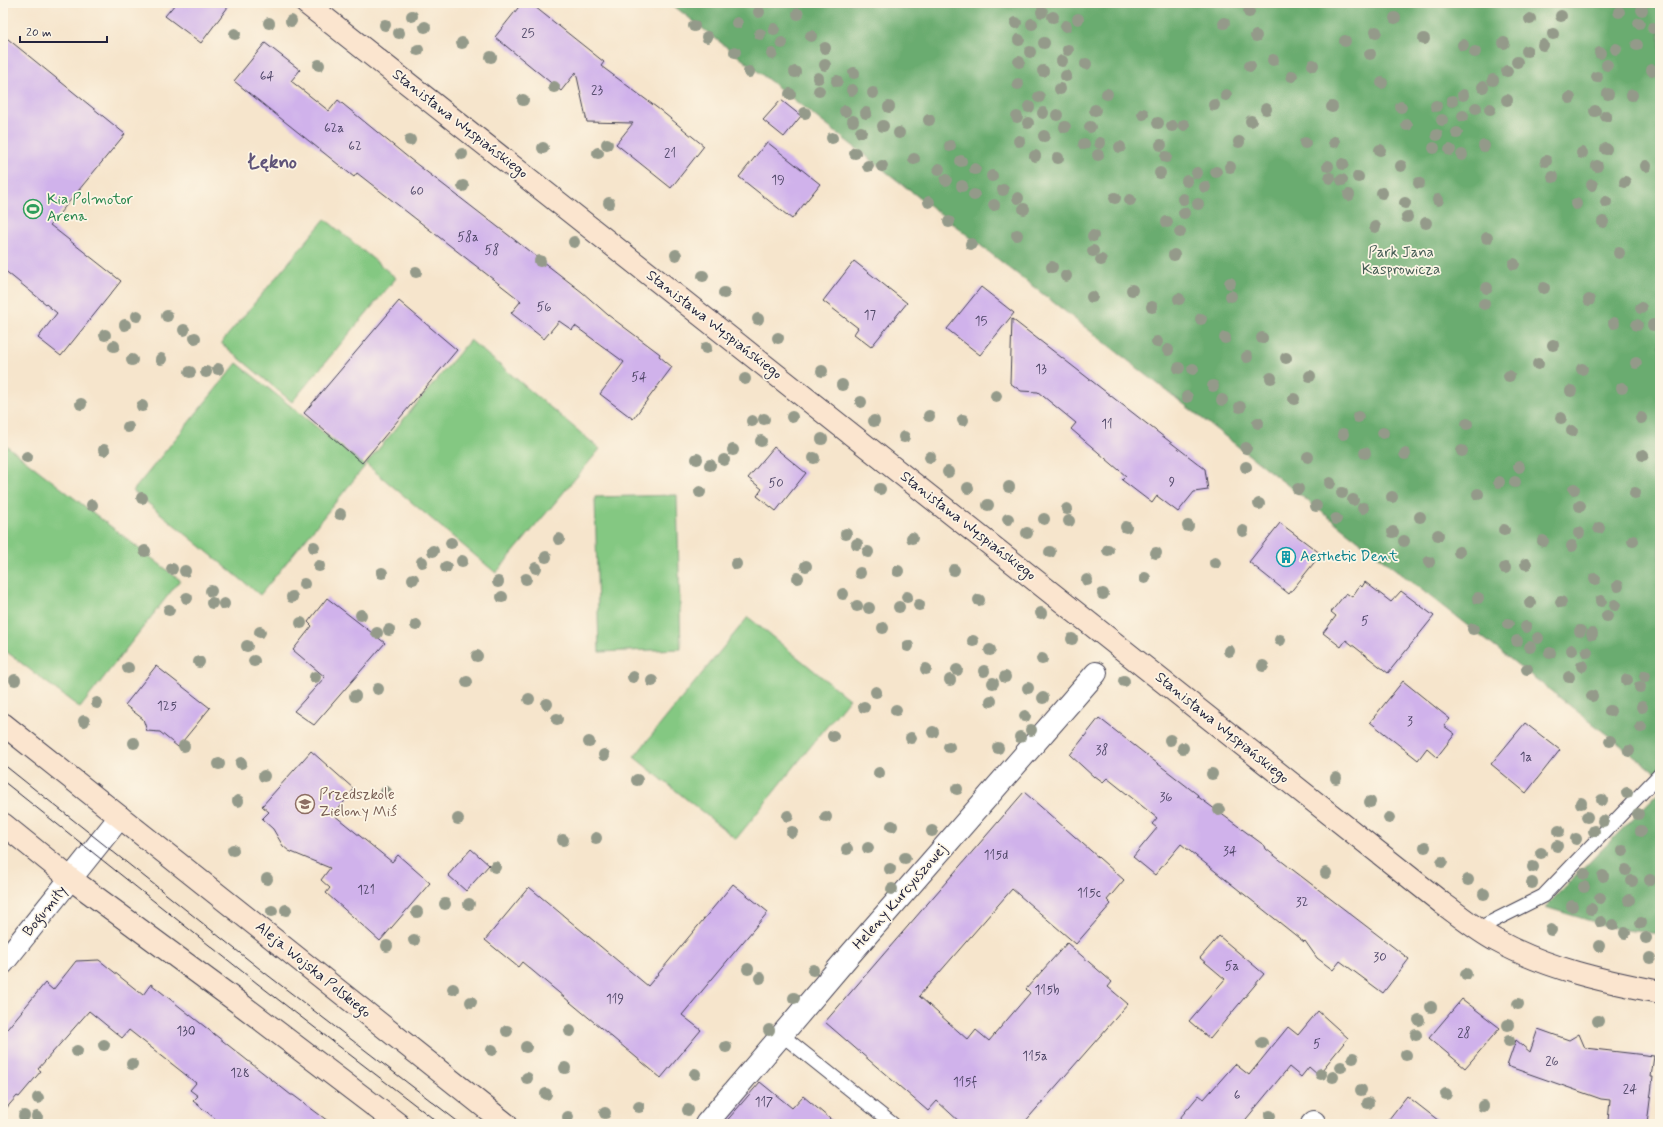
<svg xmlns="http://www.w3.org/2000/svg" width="1663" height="1127" font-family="Mynerve,sans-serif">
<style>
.green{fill:#84c882;stroke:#53755e}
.forest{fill:#6bac70;stroke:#466756}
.building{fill:#d0b2eb}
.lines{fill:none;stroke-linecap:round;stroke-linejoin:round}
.lane-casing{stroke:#423f51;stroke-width:15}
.street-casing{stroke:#423f51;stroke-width:24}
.secondary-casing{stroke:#423f51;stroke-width:24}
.lane{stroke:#fff;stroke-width:13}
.street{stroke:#fff;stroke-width:22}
.secondary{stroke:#fbe5cf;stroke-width:22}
.tram{stroke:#22223b;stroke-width:1}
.tree{fill:#949a8a}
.labels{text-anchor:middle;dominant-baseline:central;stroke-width:3.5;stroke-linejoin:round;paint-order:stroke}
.number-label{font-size:13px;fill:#4e4667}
.street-label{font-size:15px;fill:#22223b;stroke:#fcf5e5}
.leisure-label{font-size:15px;fill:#27864d;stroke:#fcf5e5;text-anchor:start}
.park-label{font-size:15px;fill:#445c54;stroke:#fcf5e5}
.culture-label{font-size:15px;fill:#0d838f;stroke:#fcf5e5;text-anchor:start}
.education-label{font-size:15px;fill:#785e54;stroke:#fcf5e5;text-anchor:start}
.district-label{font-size:19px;font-weight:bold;fill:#5f5479;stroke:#fcf5e5}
</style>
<rect width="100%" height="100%" fill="#fcf5e5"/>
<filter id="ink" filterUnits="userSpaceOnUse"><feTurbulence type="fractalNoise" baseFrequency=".025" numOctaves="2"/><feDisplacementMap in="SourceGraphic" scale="8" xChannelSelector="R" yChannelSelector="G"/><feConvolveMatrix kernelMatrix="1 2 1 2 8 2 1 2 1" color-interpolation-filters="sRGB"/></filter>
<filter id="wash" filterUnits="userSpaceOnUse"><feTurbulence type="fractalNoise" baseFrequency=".012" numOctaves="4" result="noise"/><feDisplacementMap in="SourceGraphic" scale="16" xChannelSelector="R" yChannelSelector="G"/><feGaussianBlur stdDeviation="0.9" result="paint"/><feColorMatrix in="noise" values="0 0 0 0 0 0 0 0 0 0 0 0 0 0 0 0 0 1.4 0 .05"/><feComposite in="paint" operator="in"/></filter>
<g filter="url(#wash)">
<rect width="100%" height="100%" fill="#f6e5cc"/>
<!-- green -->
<g class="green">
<path d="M 325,219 L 396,278 L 292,402 L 221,343 Z"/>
<path d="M 470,340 L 600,449 L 496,573 L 366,464 Z"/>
<path d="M 237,363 L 365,466 L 260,595 L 133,491 Z"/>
<path d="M 3,443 L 180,580 L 80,708 L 3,649 Z"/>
<path d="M 677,495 L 681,649 L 599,652 L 595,497 Z"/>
<path d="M 748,617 L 849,699 L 736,839 L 634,757 Z"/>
</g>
<!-- forest -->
<g class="forest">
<path d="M 670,3 L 1660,3 L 1660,776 Z"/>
<path d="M 1660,791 L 1660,934 L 1617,929 L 1545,907 Z"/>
</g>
<g id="blocks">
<!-- building -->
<g class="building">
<path d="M 176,3 L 231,3 L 201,43 L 165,16 Z"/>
<path d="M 522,3 L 530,3 L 604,62 L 601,66 L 660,110 L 704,146 L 671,188 L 616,144 L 633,123 L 587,122 L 576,72 L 561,91 L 495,37 Z"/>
<path d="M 3,35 L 125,134 L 50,225 L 121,281 L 61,356 L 38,338 L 57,313 L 3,269 Z"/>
<path d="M 265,43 L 300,70 L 291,81 L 329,111 L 338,100 L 410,159 L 582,292 L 608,315 L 660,354 L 659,356 L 672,367 L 633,419 L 600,394 L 624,362 L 575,326 L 572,330 L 559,321 L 544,339 L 511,313 L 521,301 L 357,173 L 354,177 L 234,81 Z"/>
<path d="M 781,100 L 801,116 L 784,137 L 763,120 Z"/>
<path d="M 767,142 L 820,184 L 792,219 L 739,177 Z"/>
<path d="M 854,261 L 907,303 L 871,347 L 854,334 L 858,328 L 823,301 Z"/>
<path d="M 981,287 L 1014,313 L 980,355 L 947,329 Z"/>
<path d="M 399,301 L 457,350 L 362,463 L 304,413 Z"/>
<path d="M 1012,319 L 1205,469 L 1208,490 L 1194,492 L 1178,512 L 1157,496 L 1152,503 L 1122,480 L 1126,476 L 1071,429 L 1076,423 L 1038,392 L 1021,391 L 1010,383 Z"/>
<path d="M 774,447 L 806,473 L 776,511 L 757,496 L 762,489 L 748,478 Z"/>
<path d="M 1280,523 L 1321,554 L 1289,594 L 1249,562 Z"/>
<path d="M 1365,582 L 1391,602 L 1401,591 L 1434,616 L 1388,673 L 1346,640 L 1341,647 L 1323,633 L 1336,616 L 1331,612 L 1346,593 L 1352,597 L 1360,585 L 1362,587 Z"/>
<path d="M 327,598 L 385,643 L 314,725 L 294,711 L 325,677 L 293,650 L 312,626 L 308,622 Z"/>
<path d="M 156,666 L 210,708 L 178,747 L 160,732 L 147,731 L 143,719 L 125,705 Z"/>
<path d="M 1403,681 L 1450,719 L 1444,726 L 1455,734 L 1437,757 L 1427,748 L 1418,760 L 1370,722 Z"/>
<path d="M 1099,718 L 1198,795 L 1197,796 L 1265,846 L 1266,849 L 1293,870 L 1409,959 L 1383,993 L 1340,961 L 1333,970 L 1317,958 L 1305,941 L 1304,942 L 1181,844 L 1155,875 L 1133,857 L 1157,828 L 1152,824 L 1157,818 L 1107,778 L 1103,782 L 1095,776 L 1094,777 L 1070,755 Z"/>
<path d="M 1525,723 L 1560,750 L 1526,793 L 1491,764 Z"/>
<path d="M 311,751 L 354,789 L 334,815 L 392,862 L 398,855 L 430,883 L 380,941 L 326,893 L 330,888 L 321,880 L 330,868 L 289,851 L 283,846 L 273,829 L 262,819 L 269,812 L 262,806 Z"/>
<path d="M 1024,792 L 1124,880 L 1107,900 L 1111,904 L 1076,944 L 1012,889 L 919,996 L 968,1040 L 976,1030 L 989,1041 L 1030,993 L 1026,989 L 1067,943 L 1112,982 L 1108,987 L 1128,1004 L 1023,1124 L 962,1124 L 937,1101 L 928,1111 L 825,1022 Z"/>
<path d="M 471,849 L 489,865 L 466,891 L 448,875 Z"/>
<path d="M 733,884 L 768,912 L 682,1015 L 701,1030 L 661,1078 L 522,962 L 518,967 L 485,940 L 529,887 L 648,986 Z"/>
<path d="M 1219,936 L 1264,974 L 1210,1039 L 1189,1021 L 1225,979 L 1200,958 Z"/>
<path d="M 99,960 L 143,995 L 151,984 L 291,1095 L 293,1095 L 332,1124 L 222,1124 L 193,1101 L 198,1096 L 190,1090 L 196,1083 L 129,1030 L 122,1038 L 89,1011 L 38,1069 L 41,1071 L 19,1097 L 17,1096 L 3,1112 L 3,1034 L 45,983 L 53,990 L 76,961 Z"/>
<path d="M 1462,999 L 1500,1028 L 1465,1068 L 1429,1038 Z"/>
<path d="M 1318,1011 L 1348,1038 L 1318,1075 L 1309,1067 L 1301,1077 L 1289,1067 L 1242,1124 L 1175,1124 L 1199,1095 L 1204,1099 L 1235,1064 L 1249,1075 L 1288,1027 L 1298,1035 Z"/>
<path d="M 1538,1029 L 1569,1040 L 1579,1034 L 1585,1048 L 1654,1056 L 1651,1077 L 1653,1077 L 1647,1124 L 1633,1124 L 1608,1121 L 1610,1100 L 1601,1099 L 1507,1066 L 1516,1040 L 1530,1052 Z"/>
<path d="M 760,1082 L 792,1108 L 803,1096 L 836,1124 L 724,1124 Z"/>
<path d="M 1407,1096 L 1443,1124 L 1385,1124 Z"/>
</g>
</g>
</g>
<g filter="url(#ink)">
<use href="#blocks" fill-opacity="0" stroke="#423f51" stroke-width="1"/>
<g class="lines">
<defs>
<g id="lane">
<path d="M 1477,929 L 1543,896 L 1660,774"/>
<path d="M 783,1036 L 893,1124"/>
</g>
<g id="street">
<path d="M 3,963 L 120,817"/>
<path d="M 706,1124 L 847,958 L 1096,673"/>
<path d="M 1312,1124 L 1314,1122"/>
</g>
<g id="secondary">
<path d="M 306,3 L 735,342 L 1442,903 C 1460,916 1478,931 1497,941 C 1548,969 1604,981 1660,992"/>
<path d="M 3,724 L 506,1124"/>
<path d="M 3,824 L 71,879 L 239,1003 L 398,1124"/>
</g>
</defs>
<!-- lane casing -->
<use href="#lane" class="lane-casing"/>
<!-- street casing -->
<use href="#street" class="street-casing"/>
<!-- secondary casing -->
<use href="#secondary" class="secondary-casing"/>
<!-- lane -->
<use href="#lane" class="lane"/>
<!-- street -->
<use href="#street" class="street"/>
<!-- secondary -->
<use href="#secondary" class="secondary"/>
<!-- tram -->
<g class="tram">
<path d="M 3,764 L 265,973 L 461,1124"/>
<path d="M 3,781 L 258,984 L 440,1124"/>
</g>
</g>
<!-- trees -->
<g class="tree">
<circle cx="1642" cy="10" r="6"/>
<circle cx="759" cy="12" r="6"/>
<circle cx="1042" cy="12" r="6"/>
<circle cx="1249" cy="12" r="6"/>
<circle cx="1619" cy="12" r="6"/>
<circle cx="798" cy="14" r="6"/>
<circle cx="412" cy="16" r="6"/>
<circle cx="1561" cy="16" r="6"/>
<circle cx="1053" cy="17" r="6"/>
<circle cx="1395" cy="18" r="6"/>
<circle cx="1078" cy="19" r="6"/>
<circle cx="1530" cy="19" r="6"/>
<circle cx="291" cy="21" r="6"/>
<circle cx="269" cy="23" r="6"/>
<circle cx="737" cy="23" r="6"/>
<circle cx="1016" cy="23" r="6"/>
<circle cx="1224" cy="23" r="6"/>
<circle cx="1639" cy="23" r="6"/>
<circle cx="1032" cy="24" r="6"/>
<circle cx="385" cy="25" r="6"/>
<circle cx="694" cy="26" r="6"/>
<circle cx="1066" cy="26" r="6"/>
<circle cx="425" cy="27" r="6"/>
<circle cx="1653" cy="28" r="6"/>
<circle cx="774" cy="29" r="6"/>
<circle cx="1376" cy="32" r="6"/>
<circle cx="399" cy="33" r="6"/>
<circle cx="235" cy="34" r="6"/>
<circle cx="760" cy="34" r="6"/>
<circle cx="1553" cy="34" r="6"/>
<circle cx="811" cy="36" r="6"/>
<circle cx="1256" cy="36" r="6"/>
<circle cx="707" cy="37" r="6"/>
<circle cx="1424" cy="39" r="6"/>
<circle cx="1019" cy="40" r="6"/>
<circle cx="1345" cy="41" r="6"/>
<circle cx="462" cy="43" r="6"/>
<circle cx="782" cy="43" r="6"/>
<circle cx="1044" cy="43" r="6"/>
<circle cx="1504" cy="43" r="6"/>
<circle cx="1463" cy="45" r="6"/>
<circle cx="1543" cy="45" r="6"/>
<circle cx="1637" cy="45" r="6"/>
<circle cx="825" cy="48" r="6"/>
<circle cx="1616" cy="49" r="6"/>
<circle cx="418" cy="50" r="6"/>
<circle cx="1068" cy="50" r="6"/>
<circle cx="1527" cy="51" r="6"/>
<circle cx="735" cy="52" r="6"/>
<circle cx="1030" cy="52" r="6"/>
<circle cx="1475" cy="52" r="6"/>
<circle cx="1600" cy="53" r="6"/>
<circle cx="772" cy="54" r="6"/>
<circle cx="1370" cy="54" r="6"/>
<circle cx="491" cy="57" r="6"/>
<circle cx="1273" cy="60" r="6"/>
<circle cx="1062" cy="61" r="6"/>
<circle cx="1019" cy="62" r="6"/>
<circle cx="1517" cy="62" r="6"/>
<circle cx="1086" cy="64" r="6"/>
<circle cx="319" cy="65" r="6"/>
<circle cx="825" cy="65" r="6"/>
<circle cx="1313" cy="65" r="6"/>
<circle cx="1607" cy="65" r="6"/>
<circle cx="1250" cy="66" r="6"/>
<circle cx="1652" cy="70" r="6"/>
<circle cx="1043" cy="71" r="6"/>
<circle cx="1507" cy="71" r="6"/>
<circle cx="749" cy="72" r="6"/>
<circle cx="795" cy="72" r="6"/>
<circle cx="854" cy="73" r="6"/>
<circle cx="1066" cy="76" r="6"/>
<circle cx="1292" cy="76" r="6"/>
<circle cx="1597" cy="77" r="6"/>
<circle cx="818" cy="78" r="6"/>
<circle cx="1493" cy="80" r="6"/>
<circle cx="837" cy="81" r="6"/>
<circle cx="1382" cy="83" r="6"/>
<circle cx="1018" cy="84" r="6"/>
<circle cx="554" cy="87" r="6"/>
<circle cx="1483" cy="87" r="6"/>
<circle cx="1060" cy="89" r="6"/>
<circle cx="852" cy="90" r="6"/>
<circle cx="819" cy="91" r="6"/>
<circle cx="873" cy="93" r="6"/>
<circle cx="790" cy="94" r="6"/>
<circle cx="1107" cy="94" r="6"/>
<circle cx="1608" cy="94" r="6"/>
<circle cx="1226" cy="95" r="6"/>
<circle cx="1463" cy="95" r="6"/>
<circle cx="1632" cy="95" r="6"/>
<circle cx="1039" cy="97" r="6"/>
<circle cx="1570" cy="98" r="6"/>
<circle cx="523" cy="100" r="6"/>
<circle cx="1507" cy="100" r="6"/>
<circle cx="1452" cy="101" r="6"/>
<circle cx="1214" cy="105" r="6"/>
<circle cx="1436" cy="106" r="6"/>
<circle cx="889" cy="107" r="6"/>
<circle cx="1029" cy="107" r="6"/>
<circle cx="1332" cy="107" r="6"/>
<circle cx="1401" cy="107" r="6"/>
<circle cx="1476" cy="108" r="6"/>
<circle cx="1266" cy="109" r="6"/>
<circle cx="1490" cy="109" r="6"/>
<circle cx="1095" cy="110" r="6"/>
<circle cx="845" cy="111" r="6"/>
<circle cx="1595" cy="111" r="6"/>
<circle cx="805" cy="113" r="6"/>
<circle cx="866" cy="113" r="6"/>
<circle cx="1043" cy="113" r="6"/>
<circle cx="1143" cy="114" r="6"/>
<circle cx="1057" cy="115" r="6"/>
<circle cx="1463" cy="116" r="6"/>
<circle cx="1606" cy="116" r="6"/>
<circle cx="1017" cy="117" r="6"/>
<circle cx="929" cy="120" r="6"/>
<circle cx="1442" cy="120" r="6"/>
<circle cx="853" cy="121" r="6"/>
<circle cx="1251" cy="121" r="6"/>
<circle cx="1028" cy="123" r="6"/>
<circle cx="1158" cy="123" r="6"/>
<circle cx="1184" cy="125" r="6"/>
<circle cx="1407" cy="125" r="6"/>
<circle cx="883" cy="126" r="6"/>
<circle cx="1172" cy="126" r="6"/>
<circle cx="1065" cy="127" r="6"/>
<circle cx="1090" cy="127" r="6"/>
<circle cx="861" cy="132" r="6"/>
<circle cx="899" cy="133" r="6"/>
<circle cx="1457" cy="133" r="6"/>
<circle cx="1437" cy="135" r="6"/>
<circle cx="1044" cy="136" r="6"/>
<circle cx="832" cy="138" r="6"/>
<circle cx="410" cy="140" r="6"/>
<circle cx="1019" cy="141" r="6"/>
<circle cx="1239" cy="142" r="6"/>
<circle cx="1334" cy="142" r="6"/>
<circle cx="1100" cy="143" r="6"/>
<circle cx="1305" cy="143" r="6"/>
<circle cx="607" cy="144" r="6"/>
<circle cx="1084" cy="144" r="6"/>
<circle cx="1161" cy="145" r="6"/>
<circle cx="950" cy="146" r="6"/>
<circle cx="1484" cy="146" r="6"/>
<circle cx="1120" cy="147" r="6"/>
<circle cx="543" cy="148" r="6"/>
<circle cx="1434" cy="148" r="6"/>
<circle cx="1606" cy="149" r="6"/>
<circle cx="1380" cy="150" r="6"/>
<circle cx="1450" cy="150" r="6"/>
<circle cx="598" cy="153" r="6"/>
<circle cx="855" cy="153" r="6"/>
<circle cx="1582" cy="153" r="6"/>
<circle cx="462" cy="154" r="6"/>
<circle cx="1098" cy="155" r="6"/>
<circle cx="1462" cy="155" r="6"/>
<circle cx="1035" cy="156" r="6"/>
<circle cx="1166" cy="157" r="6"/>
<circle cx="1058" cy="158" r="6"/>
<circle cx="914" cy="159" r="6"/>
<circle cx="961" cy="161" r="6"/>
<circle cx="1546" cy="161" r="6"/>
<circle cx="1343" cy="164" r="6"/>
<circle cx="868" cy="166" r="6"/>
<circle cx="882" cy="166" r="6"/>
<circle cx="1328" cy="166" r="6"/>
<circle cx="1401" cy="166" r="6"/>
<circle cx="1597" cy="166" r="6"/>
<circle cx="1646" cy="166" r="6"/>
<circle cx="1230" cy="167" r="6"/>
<circle cx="939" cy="169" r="6"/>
<circle cx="975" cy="169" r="6"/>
<circle cx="1216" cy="172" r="6"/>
<circle cx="1160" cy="173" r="6"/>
<circle cx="1197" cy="173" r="6"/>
<circle cx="992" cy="176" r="6"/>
<circle cx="1358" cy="177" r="6"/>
<circle cx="1553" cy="177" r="6"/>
<circle cx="1330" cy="178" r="6"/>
<circle cx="946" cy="180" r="6"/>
<circle cx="1342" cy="180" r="6"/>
<circle cx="1187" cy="181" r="6"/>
<circle cx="1625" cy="182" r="6"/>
<circle cx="1419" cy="183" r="6"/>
<circle cx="1592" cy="185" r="6"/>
<circle cx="463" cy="186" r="6"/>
<circle cx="962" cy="186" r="6"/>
<circle cx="1205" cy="187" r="6"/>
<circle cx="1003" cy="190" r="6"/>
<circle cx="1382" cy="193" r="6"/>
<circle cx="974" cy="195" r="6"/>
<circle cx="1349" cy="195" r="6"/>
<circle cx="1018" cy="198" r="6"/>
<circle cx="1115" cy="198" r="6"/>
<circle cx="1183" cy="199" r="6"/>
<circle cx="1130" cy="200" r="6"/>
<circle cx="1438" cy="200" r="6"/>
<circle cx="929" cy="202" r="6"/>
<circle cx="1606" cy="202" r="6"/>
<circle cx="609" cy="203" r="6"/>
<circle cx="1405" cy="203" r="6"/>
<circle cx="1198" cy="204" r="6"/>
<circle cx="1576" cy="204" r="6"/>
<circle cx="994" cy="205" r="6"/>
<circle cx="1024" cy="209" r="6"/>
<circle cx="1184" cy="213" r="6"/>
<circle cx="1407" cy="217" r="6"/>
<circle cx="949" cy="222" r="6"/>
<circle cx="1167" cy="222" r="6"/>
<circle cx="1603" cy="222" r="6"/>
<circle cx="1426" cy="223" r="6"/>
<circle cx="1375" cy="227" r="6"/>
<circle cx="1180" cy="232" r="6"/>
<circle cx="1017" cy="235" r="6"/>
<circle cx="1093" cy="236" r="6"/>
<circle cx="1487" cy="238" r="6"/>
<circle cx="574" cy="242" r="6"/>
<circle cx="971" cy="244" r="6"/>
<circle cx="1093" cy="251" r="6"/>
<circle cx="1619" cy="253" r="6"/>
<circle cx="676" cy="255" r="6"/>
<circle cx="1174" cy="255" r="6"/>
<circle cx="1101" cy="260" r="6"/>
<circle cx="540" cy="261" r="6"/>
<circle cx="1514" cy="264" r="6"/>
<circle cx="1052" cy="267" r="6"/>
<circle cx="416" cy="272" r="6"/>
<circle cx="703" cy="276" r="6"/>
<circle cx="1066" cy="276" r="6"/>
<circle cx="1230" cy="283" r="6"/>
<circle cx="1487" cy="288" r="6"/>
<circle cx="1544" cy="288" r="6"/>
<circle cx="1132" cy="290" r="6"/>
<circle cx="724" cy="293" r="6"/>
<circle cx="1231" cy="296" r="6"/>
<circle cx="1092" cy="297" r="6"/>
<circle cx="1179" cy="299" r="6"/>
<circle cx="1589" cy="300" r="6"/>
<circle cx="1484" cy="304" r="6"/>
<circle cx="1152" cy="307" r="6"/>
<circle cx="1641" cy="308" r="6"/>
<circle cx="137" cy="316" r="6"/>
<circle cx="167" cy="316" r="6"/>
<circle cx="758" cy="319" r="6"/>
<circle cx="1201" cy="319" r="6"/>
<circle cx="1614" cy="323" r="6"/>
<circle cx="125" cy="325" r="6"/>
<circle cx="1637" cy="325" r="6"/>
<circle cx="1653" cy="325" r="6"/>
<circle cx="184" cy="330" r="6"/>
<circle cx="105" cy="335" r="6"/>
<circle cx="195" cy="338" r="6"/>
<circle cx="778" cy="338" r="6"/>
<circle cx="1225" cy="338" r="6"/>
<circle cx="1262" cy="338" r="6"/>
<circle cx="1157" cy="342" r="6"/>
<circle cx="1553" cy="345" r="6"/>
<circle cx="114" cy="346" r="6"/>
<circle cx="706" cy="348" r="6"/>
<circle cx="1168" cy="350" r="6"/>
<circle cx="1247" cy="357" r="6"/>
<circle cx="1286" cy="358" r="6"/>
<circle cx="161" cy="359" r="6"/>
<circle cx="132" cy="360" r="6"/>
<circle cx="1636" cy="363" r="6"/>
<circle cx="1538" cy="364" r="6"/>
<circle cx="1179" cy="368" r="6"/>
<circle cx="218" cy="369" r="6"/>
<circle cx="1193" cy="369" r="6"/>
<circle cx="1582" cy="369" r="6"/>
<circle cx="822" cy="371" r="6"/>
<circle cx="190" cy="372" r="6"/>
<circle cx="206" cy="372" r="6"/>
<circle cx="1310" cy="376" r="6"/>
<circle cx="1509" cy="376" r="6"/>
<circle cx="1271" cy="378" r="6"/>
<circle cx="745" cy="379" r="6"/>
<circle cx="842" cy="385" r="6"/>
<circle cx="1213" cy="386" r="6"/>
<circle cx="1622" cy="388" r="6"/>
<circle cx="1571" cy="391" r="6"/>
<circle cx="996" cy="396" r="6"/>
<circle cx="1187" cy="397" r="6"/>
<circle cx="1294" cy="399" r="6"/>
<circle cx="1222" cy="400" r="6"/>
<circle cx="861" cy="402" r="6"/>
<circle cx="81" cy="404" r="6"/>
<circle cx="142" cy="406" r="6"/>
<circle cx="1240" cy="407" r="6"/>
<circle cx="929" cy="416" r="6"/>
<circle cx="792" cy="417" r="6"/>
<circle cx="1358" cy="417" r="6"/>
<circle cx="1561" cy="418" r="6"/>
<circle cx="1641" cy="418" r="6"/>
<circle cx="764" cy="419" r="6"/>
<circle cx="963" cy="420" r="6"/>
<circle cx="752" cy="421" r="6"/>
<circle cx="874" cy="421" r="6"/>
<circle cx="1258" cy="423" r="6"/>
<circle cx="1467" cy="424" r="6"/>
<circle cx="128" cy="427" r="6"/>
<circle cx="1572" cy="431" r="6"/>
<circle cx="1383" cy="433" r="6"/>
<circle cx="1343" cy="434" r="6"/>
<circle cx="904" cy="437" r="6"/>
<circle cx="822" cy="439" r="6"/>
<circle cx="761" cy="441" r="6"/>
<circle cx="1246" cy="448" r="6"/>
<circle cx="104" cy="450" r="6"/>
<circle cx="733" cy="450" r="6"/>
<circle cx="1462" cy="451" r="6"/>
<circle cx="1365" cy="453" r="6"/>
<circle cx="1405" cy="454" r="6"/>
<circle cx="1643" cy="455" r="6"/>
<circle cx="27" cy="457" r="6"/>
<circle cx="930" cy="457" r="6"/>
<circle cx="1308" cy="457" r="6"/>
<circle cx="814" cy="458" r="6"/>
<circle cx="697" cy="459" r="6"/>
<circle cx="724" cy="460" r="6"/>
<circle cx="710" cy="465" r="6"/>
<circle cx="1246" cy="467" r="6"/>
<circle cx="1519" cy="467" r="6"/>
<circle cx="948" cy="472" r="6"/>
<circle cx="1499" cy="482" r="6"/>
<circle cx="1515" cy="482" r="6"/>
<circle cx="1330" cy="483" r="6"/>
<circle cx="1009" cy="487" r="6"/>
<circle cx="968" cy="488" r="6"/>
<circle cx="880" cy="489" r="6"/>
<circle cx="1298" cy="489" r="6"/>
<circle cx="1574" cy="489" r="6"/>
<circle cx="700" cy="492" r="6"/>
<circle cx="1342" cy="493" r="6"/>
<circle cx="1635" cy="493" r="6"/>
<circle cx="1478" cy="494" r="6"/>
<circle cx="1392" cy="497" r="6"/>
<circle cx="142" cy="498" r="6"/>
<circle cx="1353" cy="500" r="6"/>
<circle cx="1259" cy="504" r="6"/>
<circle cx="92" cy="505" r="6"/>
<circle cx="988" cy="505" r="6"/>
<circle cx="1316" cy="506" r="6"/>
<circle cx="1580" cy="506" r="6"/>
<circle cx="1363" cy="508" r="6"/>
<circle cx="1067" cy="509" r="6"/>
<circle cx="340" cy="514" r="6"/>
<circle cx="1420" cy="517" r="6"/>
<circle cx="1008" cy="519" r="6"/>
<circle cx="1044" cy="519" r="6"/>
<circle cx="1336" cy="519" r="6"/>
<circle cx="1069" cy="521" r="6"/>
<circle cx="1188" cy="526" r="6"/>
<circle cx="1126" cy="527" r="6"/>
<circle cx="1599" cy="528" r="6"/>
<circle cx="1504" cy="530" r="6"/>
<circle cx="1243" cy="531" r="6"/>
<circle cx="1393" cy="532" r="6"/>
<circle cx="1027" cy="533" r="6"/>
<circle cx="1579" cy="533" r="6"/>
<circle cx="846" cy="534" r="6"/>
<circle cx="1438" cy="535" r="6"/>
<circle cx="912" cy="538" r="6"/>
<circle cx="559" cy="539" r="6"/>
<circle cx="1404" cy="541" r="6"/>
<circle cx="1543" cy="541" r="6"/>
<circle cx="1633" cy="541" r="6"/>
<circle cx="451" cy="543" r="6"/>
<circle cx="857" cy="544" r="6"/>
<circle cx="1572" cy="546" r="6"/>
<circle cx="314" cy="547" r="6"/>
<circle cx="1108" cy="550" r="6"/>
<circle cx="145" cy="551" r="6"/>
<circle cx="433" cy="551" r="6"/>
<circle cx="868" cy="552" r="6"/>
<circle cx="1050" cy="552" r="6"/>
<circle cx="1459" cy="552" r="6"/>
<circle cx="1156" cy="553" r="6"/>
<circle cx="546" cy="557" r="6"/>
<circle cx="462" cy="561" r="6"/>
<circle cx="422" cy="562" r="6"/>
<circle cx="1429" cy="562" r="6"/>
<circle cx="1215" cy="563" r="6"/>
<circle cx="736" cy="564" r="6"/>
<circle cx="1526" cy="564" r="6"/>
<circle cx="319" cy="566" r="6"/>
<circle cx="806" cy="566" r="6"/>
<circle cx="446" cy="567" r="6"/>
<circle cx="536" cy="568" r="6"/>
<circle cx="1505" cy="568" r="6"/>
<circle cx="172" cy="569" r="6"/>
<circle cx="954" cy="570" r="6"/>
<circle cx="185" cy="571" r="6"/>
<circle cx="898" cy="571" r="6"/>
<circle cx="382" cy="573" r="6"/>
<circle cx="860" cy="573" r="6"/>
<circle cx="798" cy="578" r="6"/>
<circle cx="1145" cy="578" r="6"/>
<circle cx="413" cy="579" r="6"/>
<circle cx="526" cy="579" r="6"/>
<circle cx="1595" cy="579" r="6"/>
<circle cx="1087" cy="580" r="6"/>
<circle cx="498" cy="582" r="6"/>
<circle cx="304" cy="584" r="6"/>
<circle cx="1618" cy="586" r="6"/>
<circle cx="211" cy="591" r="6"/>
<circle cx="843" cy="594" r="6"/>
<circle cx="1103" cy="594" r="6"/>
<circle cx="292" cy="597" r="6"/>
<circle cx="502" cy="597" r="6"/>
<circle cx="907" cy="597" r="6"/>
<circle cx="187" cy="598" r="6"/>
<circle cx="1478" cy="598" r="6"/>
<circle cx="979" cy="600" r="6"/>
<circle cx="1601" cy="601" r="6"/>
<circle cx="1561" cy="602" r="6"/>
<circle cx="212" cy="603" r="6"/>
<circle cx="1530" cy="603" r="6"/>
<circle cx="224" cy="604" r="6"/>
<circle cx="919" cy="605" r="6"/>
<circle cx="1615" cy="605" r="6"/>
<circle cx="857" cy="606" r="6"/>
<circle cx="899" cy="607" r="6"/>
<circle cx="869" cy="608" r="6"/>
<circle cx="169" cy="610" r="6"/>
<circle cx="1041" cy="613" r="6"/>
<circle cx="361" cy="615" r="6"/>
<circle cx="1607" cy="616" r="6"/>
<circle cx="301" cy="623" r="6"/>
<circle cx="1508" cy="624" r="6"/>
<circle cx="416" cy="625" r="6"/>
<circle cx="1526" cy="627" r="6"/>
<circle cx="883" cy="628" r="6"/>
<circle cx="1473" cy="629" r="6"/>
<circle cx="389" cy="630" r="6"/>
<circle cx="1580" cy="631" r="6"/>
<circle cx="260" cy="632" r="6"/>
<circle cx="377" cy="633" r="6"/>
<circle cx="1592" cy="634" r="6"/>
<circle cx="1538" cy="638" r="6"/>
<circle cx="1072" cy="639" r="6"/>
<circle cx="1280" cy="640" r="6"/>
<circle cx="973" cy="641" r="6"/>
<circle cx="1517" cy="641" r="6"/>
<circle cx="247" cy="646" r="6"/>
<circle cx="908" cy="646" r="6"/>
<circle cx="1530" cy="647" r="6"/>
<circle cx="990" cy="650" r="6"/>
<circle cx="1572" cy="650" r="6"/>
<circle cx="1229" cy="651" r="6"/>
<circle cx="1587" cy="652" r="6"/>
<circle cx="1550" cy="653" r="6"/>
<circle cx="477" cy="656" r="6"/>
<circle cx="1042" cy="659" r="6"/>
<circle cx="254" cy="661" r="6"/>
<circle cx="199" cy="662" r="6"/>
<circle cx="1263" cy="666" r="6"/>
<circle cx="1582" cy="666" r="6"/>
<circle cx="128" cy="668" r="6"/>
<circle cx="926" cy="669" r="6"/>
<circle cx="1527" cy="669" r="6"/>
<circle cx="957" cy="670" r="6"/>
<circle cx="984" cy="671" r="6"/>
<circle cx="1645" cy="676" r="6"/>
<circle cx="315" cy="677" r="6"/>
<circle cx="633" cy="677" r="6"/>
<circle cx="1005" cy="677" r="6"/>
<circle cx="1569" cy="677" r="6"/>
<circle cx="15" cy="680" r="6"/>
<circle cx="950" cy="680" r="6"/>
<circle cx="1627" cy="680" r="6"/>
<circle cx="652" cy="681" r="6"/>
<circle cx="1124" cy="681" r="6"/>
<circle cx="467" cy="682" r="6"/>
<circle cx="993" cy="683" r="6"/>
<circle cx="1640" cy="687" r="6"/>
<circle cx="1028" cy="688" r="6"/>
<circle cx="378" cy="689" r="6"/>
<circle cx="876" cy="692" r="6"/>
<circle cx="355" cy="696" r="6"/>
<circle cx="1592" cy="696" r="6"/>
<circle cx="1043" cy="698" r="6"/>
<circle cx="529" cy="699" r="6"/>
<circle cx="991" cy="701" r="6"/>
<circle cx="97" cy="703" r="6"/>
<circle cx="547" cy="704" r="6"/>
<circle cx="864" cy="707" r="6"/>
<circle cx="1642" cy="707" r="6"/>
<circle cx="896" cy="710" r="6"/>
<circle cx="1610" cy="711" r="6"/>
<circle cx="1025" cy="716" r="6"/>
<circle cx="557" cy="719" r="6"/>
<circle cx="84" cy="721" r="6"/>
<circle cx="1641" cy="727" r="6"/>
<circle cx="1031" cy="730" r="6"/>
<circle cx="933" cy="732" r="6"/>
<circle cx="833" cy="736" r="6"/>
<circle cx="1020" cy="737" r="6"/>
<circle cx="911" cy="738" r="6"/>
<circle cx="1170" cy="740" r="6"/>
<circle cx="1610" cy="741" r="6"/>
<circle cx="589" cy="742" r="6"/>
<circle cx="134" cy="743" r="6"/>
<circle cx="184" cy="746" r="6"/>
<circle cx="949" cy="747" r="6"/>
<circle cx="998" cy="748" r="6"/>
<circle cx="1183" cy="748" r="6"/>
<circle cx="1629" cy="751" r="6"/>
<circle cx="604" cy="755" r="6"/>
<circle cx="241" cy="763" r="6"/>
<circle cx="219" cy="764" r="6"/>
<circle cx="879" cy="773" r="6"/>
<circle cx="1212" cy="774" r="6"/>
<circle cx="264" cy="776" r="6"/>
<circle cx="1336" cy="778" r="6"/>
<circle cx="637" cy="780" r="6"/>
<circle cx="957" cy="789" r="6"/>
<circle cx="386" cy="792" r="6"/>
<circle cx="1627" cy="793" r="6"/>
<circle cx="1602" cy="800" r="6"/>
<circle cx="238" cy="801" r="6"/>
<circle cx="1370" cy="802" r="6"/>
<circle cx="1581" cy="803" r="6"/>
<circle cx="1219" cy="810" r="6"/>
<circle cx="1638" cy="814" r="6"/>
<circle cx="788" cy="816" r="6"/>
<circle cx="826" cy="817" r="6"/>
<circle cx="1587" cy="817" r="6"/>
<circle cx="1389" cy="818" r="6"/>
<circle cx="458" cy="819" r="6"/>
<circle cx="1603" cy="821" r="6"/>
<circle cx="892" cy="826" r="6"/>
<circle cx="932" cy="831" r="6"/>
<circle cx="1559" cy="831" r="6"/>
<circle cx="1594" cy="831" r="6"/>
<circle cx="1641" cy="831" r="6"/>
<circle cx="792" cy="832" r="6"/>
<circle cx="596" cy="838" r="6"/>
<circle cx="1576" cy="839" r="6"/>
<circle cx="563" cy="840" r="6"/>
<circle cx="1557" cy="846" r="6"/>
<circle cx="1425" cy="847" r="6"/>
<circle cx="868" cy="848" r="6"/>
<circle cx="847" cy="849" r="6"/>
<circle cx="233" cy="850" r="6"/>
<circle cx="1623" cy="851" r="6"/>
<circle cx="1541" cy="853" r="6"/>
<circle cx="905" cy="858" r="6"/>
<circle cx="1442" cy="862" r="6"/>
<circle cx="495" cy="867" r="6"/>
<circle cx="1533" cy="867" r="6"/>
<circle cx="890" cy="869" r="6"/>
<circle cx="1626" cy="870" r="6"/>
<circle cx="1326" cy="873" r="6"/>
<circle cx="1584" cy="874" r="6"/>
<circle cx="1603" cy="876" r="6"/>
<circle cx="267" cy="879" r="6"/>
<circle cx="1468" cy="880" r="6"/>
<circle cx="1650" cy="880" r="6"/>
<circle cx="1632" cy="881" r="6"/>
<circle cx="1532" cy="883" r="6"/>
<circle cx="1584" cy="887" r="6"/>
<circle cx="892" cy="889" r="6"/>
<circle cx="1484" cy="894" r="6"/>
<circle cx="1600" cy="898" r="6"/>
<circle cx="1629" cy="900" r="6"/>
<circle cx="445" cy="904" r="6"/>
<circle cx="469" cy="904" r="6"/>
<circle cx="1572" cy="906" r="6"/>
<circle cx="1591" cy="909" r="6"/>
<circle cx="286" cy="910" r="6"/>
<circle cx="272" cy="911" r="6"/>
<circle cx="417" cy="912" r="6"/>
<circle cx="1601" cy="922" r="6"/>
<circle cx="1641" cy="923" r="6"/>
<circle cx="1613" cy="925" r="6"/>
<circle cx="1551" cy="930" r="6"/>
<circle cx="1625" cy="933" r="6"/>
<circle cx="1646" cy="938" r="6"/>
<circle cx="414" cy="940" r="6"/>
<circle cx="387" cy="946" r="6"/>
<circle cx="1599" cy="946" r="6"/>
<circle cx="1650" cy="958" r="6"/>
<circle cx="748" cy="969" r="6"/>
<circle cx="813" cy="970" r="6"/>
<circle cx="1466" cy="974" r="6"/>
<circle cx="760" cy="978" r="6"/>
<circle cx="453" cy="989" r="6"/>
<circle cx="794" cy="998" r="6"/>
<circle cx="471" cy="1002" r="6"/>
<circle cx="1518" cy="1004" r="6"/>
<circle cx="1431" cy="1007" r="6"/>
<circle cx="1419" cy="1020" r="6"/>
<circle cx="1598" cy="1021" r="6"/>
<circle cx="1508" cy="1025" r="6"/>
<circle cx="769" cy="1030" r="6"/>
<circle cx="507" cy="1031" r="6"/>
<circle cx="570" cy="1031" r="6"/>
<circle cx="1416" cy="1035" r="6"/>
<circle cx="1509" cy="1041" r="6"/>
<circle cx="1262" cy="1043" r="6"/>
<circle cx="104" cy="1045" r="6"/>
<circle cx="526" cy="1047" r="6"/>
<circle cx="726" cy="1047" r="6"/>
<circle cx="492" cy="1050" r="6"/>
<circle cx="77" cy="1051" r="6"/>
<circle cx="1406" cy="1055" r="6"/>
<circle cx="1353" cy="1058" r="6"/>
<circle cx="132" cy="1064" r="6"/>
<circle cx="1341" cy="1067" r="6"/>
<circle cx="565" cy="1068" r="6"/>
<circle cx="695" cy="1074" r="6"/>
<circle cx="1321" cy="1074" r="6"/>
<circle cx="1333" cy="1077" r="6"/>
<circle cx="527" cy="1078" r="6"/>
<circle cx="1361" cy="1090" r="6"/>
<circle cx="546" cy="1094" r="6"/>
<circle cx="1446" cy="1094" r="6"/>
<circle cx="38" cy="1098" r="6"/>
<circle cx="1368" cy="1103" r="6"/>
<circle cx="1483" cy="1106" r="6"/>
<circle cx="639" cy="1107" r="6"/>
<circle cx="688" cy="1110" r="6"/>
<circle cx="605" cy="1113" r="6"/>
<circle cx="24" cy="1116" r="6"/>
<circle cx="1270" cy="1116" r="6"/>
<circle cx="37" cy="1117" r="6"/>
<circle cx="568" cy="1117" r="6"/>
</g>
</g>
<!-- icons -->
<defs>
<symbol id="stadium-ring" viewBox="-11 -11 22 22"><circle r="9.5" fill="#fcf5e5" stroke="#2e9e5b" stroke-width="1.5"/><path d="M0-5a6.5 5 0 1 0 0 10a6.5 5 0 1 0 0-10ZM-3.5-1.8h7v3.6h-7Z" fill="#2e9e5b"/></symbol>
<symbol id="building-ring" viewBox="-11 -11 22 22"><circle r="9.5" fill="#fcf5e5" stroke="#0f9aa8" stroke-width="1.5"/><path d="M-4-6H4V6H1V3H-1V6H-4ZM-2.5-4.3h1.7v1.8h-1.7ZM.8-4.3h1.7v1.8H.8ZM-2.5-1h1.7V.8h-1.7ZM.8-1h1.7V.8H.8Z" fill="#0f9aa8"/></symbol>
<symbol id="school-ring" viewBox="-11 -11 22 22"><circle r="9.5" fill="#fcf5e5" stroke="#8d6e63" stroke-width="1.5"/><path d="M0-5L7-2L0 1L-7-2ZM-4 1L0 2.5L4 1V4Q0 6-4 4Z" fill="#8d6e63"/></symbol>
</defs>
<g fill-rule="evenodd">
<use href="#stadium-ring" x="22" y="198" width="22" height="22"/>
<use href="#building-ring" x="1275" y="546" width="22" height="22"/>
<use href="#school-ring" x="294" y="793" width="22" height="22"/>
</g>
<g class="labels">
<!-- number labels -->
<g class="number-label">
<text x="528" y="33">25</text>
<text x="267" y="76">64</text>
<text x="597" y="90">23</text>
<text x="334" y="128">62a</text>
<text x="355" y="146">62</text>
<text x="670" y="153">21</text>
<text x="778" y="180">19</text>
<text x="417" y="191">60</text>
<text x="468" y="237">58a</text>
<text x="492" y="250">58</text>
<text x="544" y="307">56</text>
<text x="870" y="315">17</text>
<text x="981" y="321">15</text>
<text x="1041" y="369">13</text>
<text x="639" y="377">54</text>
<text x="1107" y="424">11</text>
<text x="1172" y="482">9</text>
<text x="776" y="483">50</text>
<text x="1365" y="621">5</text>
<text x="167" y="706">125</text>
<text x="1410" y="721">3</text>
<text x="1102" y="750">38</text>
<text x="1526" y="757">1a</text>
<text x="1166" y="797">36</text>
<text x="1230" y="851">34</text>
<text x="996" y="855">115d</text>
<text x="366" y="890">121</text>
<text x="1089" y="893">115c</text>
<text x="1302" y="902">32</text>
<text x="1380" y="957">30</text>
<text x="1232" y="966">5a</text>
<text x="1047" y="990">115b</text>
<text x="615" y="999">119</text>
<text x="186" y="1031">130</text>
<text x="1464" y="1033">28</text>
<text x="1317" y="1044">5</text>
<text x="1035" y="1056">115a</text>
<text x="1552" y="1061">26</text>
<text x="240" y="1073">128</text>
<text x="965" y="1082">115f</text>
<text x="1630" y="1089">24</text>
<text x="1237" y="1095">6</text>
<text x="764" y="1102">117</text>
</g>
<!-- street labels -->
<g class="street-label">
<text transform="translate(460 124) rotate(38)">Stanisława Wyspiańskiego</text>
<text transform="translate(714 325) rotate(38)">Stanisława Wyspiańskiego</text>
<text transform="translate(968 526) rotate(38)">Stanisława Wyspiańskiego</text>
<text transform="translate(1222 728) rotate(39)">Stanisława Wyspiańskiego</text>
<text transform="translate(900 897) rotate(-49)">Heleny Kurcyuszowej</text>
<text transform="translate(45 911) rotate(-51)">Bogumiły</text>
<text transform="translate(313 970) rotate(39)">Aleja Wojska Polskiego</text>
</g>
<!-- leisure labels -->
<g class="leisure-label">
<text x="47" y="200">Kia Polmotor<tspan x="47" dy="17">Arena</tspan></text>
</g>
<!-- park labels -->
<g class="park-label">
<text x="1401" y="253">Park Jana<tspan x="1401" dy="17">Kasprowicza</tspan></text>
</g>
<!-- culture labels -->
<g class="culture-label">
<text x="1300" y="557">Aesthetic Dent</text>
</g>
<!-- education labels -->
<g class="education-label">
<text x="319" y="795">Przedszkole<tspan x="319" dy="17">Zielony Miś</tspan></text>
</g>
<!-- district labels -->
<g class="district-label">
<text x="272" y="162">Łękno</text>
</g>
</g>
<!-- margin -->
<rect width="1663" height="1127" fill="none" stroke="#fcf5e5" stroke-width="16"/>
<!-- scale -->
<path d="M20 36v6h87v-6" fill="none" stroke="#22223b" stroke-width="2"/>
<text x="26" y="36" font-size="12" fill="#22223b" stroke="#fcf5e5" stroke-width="3" paint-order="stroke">20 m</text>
</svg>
